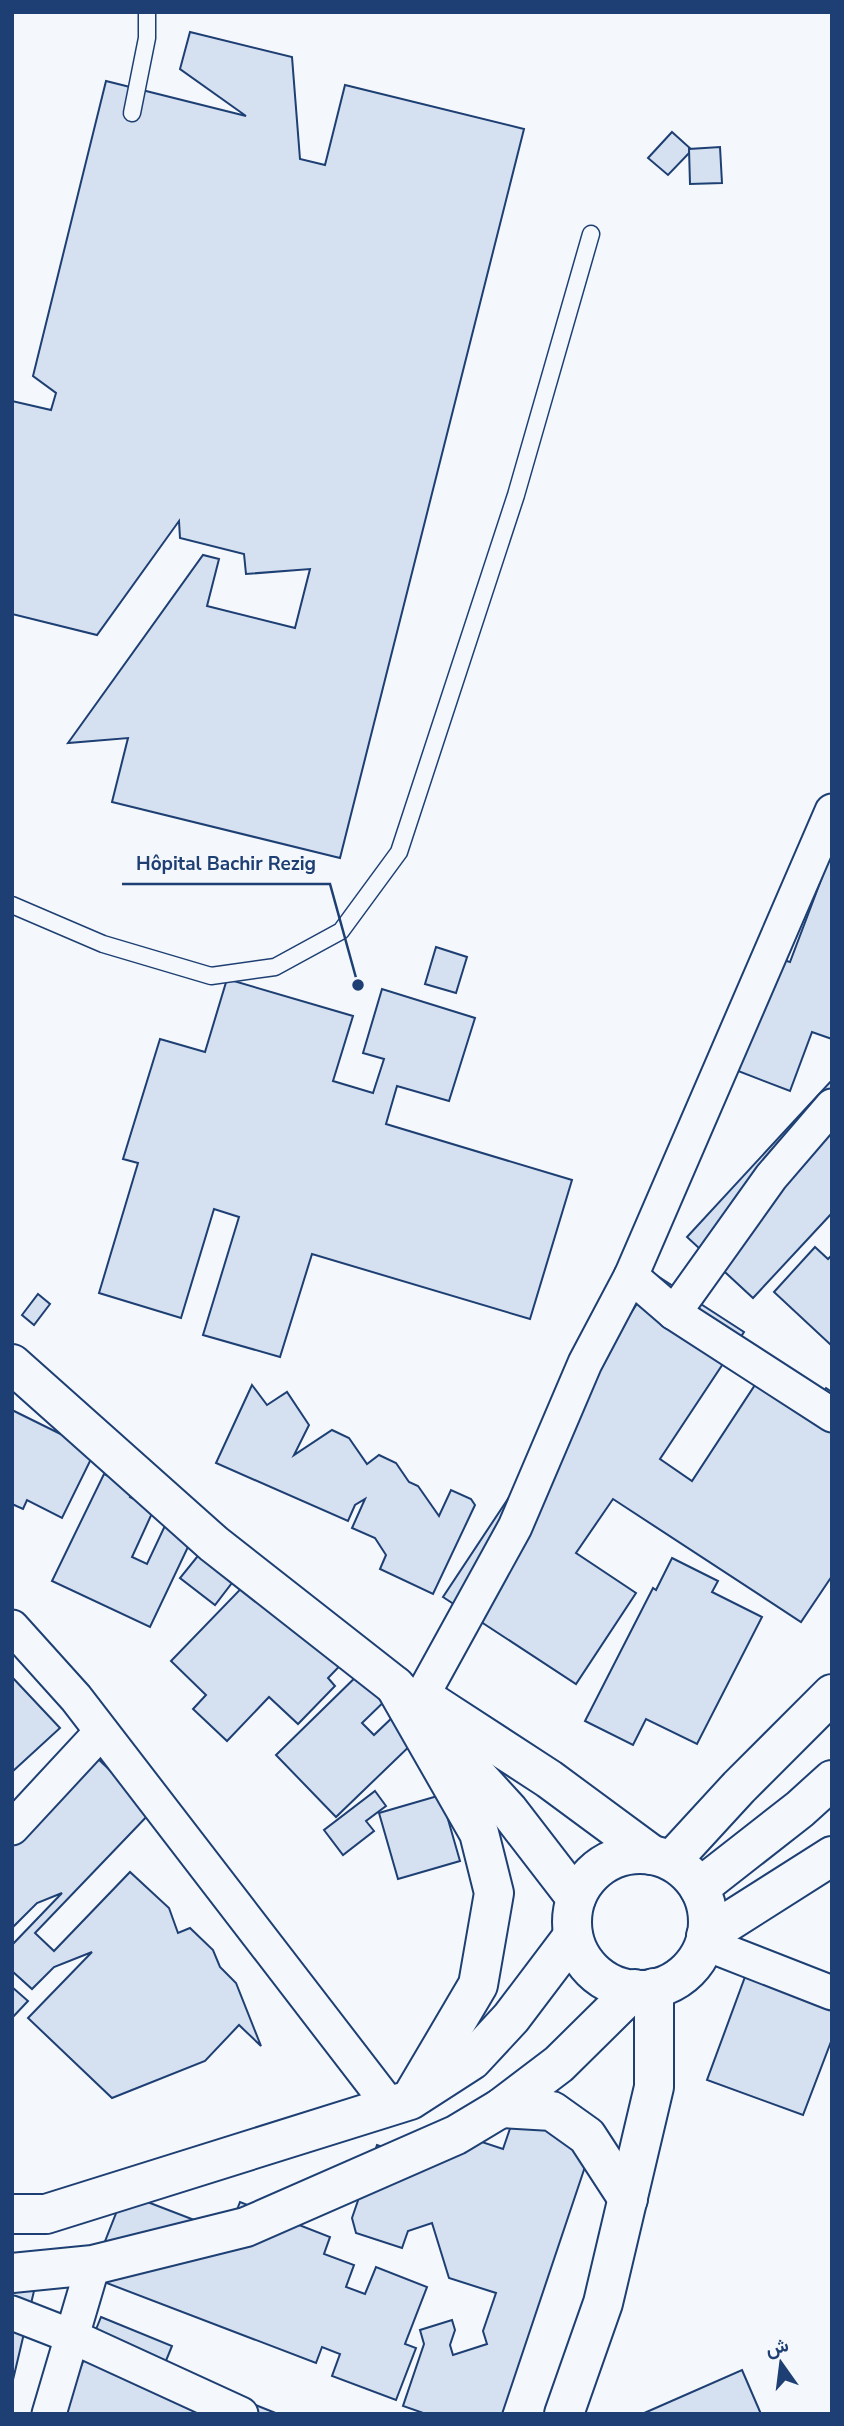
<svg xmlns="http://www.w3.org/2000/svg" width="844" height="2426" font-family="'Nunito Sans',Vazirmatn,sans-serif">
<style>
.building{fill:#d5e0f0;stroke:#1d3f73;stroke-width:2}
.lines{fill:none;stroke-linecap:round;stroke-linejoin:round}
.lane-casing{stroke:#1d3f73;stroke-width:19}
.street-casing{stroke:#1d3f73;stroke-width:37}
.secondary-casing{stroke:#1d3f73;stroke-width:42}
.primary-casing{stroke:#1d3f73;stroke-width:42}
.lane{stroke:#f4f7fb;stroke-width:16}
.street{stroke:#f4f7fb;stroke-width:33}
.secondary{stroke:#f4f7fb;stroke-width:38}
.primary{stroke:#f4f7fb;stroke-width:38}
.leader{fill:none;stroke:#1d3f73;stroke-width:2.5}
.callout-dot{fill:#1d3f73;stroke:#f4f7fb;stroke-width:2.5}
.callout-label{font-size:19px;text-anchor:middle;font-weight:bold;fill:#1d3f73;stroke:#f4f7fb;stroke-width:5;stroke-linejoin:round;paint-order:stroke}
</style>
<rect width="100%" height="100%" fill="#f4f7fb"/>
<!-- building -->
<g class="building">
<path d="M 190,32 L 292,57 L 300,159 L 325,165 L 345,85 L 524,129 L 340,858 L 112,802 L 128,738 L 68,743 L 203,555 L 219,559 L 207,606 L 295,628 L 310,569 L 246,574 L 244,554 L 180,538 L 179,521 L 97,635 L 12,614 L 12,401 L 51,410 L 56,393 L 33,376 L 106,81 L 246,116 L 180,69 Z"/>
<path d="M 672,132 L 692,150 L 668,175 L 648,158 Z"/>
<path d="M 720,147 L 722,183 L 690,184 L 689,149 Z"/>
<path d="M 832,851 L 832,1039 L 812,1032 L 790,1091 L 738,1071 L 780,959 L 790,962 Z"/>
<path d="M 436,947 L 467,957 L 456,993 L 425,984 Z"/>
<path d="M 227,979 L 353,1016 L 333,1081 L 373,1093 L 384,1059 L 363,1053 L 382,989 L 475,1018 L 449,1101 L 397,1086 L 386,1124 L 572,1180 L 530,1319 L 312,1254 L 280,1357 L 203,1335 L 239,1217 L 214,1209 L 181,1318 L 99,1293 L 138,1163 L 123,1159 L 160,1039 L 205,1052 Z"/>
<path d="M 832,1080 L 832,1213 L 753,1298 L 687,1237 Z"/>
<path d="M 815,1247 L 828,1259 L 832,1255 L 832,1346 L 774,1292 Z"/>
<path d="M 656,1275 L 744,1332 L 660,1459 L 692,1481 L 770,1362 L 821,1395 L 826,1388 L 832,1392 L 832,1576 L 801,1622 L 613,1499 L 576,1553 L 636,1593 L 576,1684 L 443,1597 Z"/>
<path d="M 38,1294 L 50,1304 L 34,1325 L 22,1315 Z"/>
<path d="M 252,1385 L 267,1405 L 287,1392 L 309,1425 L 294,1455 L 332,1430 L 349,1438 L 367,1464 L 379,1455 L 396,1463 L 409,1482 L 418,1486 L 439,1516 L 451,1490 L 471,1499 L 475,1505 L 433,1594 L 380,1569 L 386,1555 L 375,1538 L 352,1528 L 365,1499 L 355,1505 L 348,1521 L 216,1463 Z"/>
<path d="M 12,1410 L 95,1451 L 62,1518 L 27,1500 L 23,1509 L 12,1504 Z"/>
<path d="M 104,1474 L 135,1488 L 130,1497 L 154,1509 L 132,1557 L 147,1564 L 170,1515 L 197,1528 L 150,1627 L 52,1581 Z"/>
<path d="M 214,1536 L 248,1562 L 215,1605 L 180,1578 Z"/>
<path d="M 672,1558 L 718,1581 L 712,1592 L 762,1617 L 697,1744 L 646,1719 L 633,1745 L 585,1721 L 653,1588 L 656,1590 Z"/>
<path d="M 261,1568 L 355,1650 L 328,1678 L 335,1686 L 298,1724 L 269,1697 L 227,1741 L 193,1709 L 206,1695 L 171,1661 Z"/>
<path d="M 367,1666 L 393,1693 L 362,1723 L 374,1735 L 395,1715 L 418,1738 L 336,1817 L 276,1755 Z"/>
<path d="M 12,1677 L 60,1728 L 12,1772 Z"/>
<path d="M 91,1752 L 152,1811 L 35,1933 L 54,1951 L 130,1872 L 169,1908 L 178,1933 L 190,1928 L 213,1950 L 220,1967 L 236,1983 L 261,2046 L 239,2025 L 205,2061 L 112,2098 L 28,2018 L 92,1952 L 54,1967 L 32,1989 L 12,1971 L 12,1945 L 62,1893 L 37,1903 L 12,1928 L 12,1834 Z"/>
<path d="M 375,1791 L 386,1806 L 366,1821 L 374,1831 L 343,1855 L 324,1830 Z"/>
<path d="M 441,1795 L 460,1861 L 398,1879 L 379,1813 Z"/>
<path d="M 756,1947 L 832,1975 L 832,2039 L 803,2115 L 707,2080 Z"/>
<path d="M 12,1987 L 28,2001 L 12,2018 Z"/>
<path d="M 517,2108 L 596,2134 L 502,2414 L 426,2414 L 403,2406 L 424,2344 L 420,2330 L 452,2320 L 455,2330 L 450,2345 L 453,2355 L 487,2344 L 483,2331 L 496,2293 L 449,2278 L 432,2223 L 408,2231 L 402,2248 L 356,2233 L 352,2218 L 377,2145 L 433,2164 L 470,2138 L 503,2149 Z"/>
<path d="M 124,2193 L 228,2233 L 240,2202 L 330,2237 L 324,2254 L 354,2265 L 346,2287 L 365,2294 L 376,2267 L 427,2287 L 405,2344 L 416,2348 L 396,2400 L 332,2376 L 340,2354 L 322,2347 L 316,2363 L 91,2277 Z"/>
<path d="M 12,2286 L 34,2291 L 12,2384 Z"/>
<path d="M 101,2317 L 172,2346 L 163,2368 L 278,2414 L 62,2414 Z"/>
<path d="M 742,2370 L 761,2414 L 642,2414 Z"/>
</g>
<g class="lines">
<defs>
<g id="lane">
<path d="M 132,113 L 147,38 L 147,12"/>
<path d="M 12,905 L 103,944 L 211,976 L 275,967 L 341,931 L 399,852 L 516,495 L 591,234"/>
</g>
<g id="street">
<path d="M 631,1276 L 674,1313 L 832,1415"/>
<path d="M 674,1313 L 771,1177 L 832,1106"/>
<path d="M 12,1627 L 76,1698 L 390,2106"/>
<path d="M 422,1696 L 515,1527 L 585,1363 L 631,1276 L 832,811"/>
<path d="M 12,1828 L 101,1732"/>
<path d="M 704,1943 L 832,1993"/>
<path d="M 12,2313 L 71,2336 L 241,2414"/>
<path d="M 49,2414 L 93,2265"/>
</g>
<g id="secondary">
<path d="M 12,1364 L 214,1544 L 395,1686 L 509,1811 L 576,1898"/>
<path d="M 426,1699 L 549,1779 L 652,1855"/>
<path d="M 671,1861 L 739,1787 L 832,1694"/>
<path d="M 501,2108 L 552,2111 L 587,2136 L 628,2199"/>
<path d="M 564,2414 L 603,2303 L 654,2087 L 654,1988"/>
</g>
<g id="primary">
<path d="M 395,1686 L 479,1833 L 494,1893 L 478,1985 L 415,2092"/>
<circle cx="640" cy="1922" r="68"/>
<path d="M 699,1888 L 800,1809 L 832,1780"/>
<path d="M 706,1936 L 832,1856"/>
<path d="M 12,2214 L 46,2214 L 410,2100 L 472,2060 L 511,2018 L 573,1936"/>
<path d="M 12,2273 L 93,2265 L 246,2227 L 456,2135 L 501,2108 L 559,2064 L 635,1989"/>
</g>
</defs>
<!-- lane casing -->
<use href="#lane" class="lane-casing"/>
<!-- street casing -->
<use href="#street" class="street-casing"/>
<!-- secondary casing -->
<use href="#secondary" class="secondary-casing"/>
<!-- primary casing -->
<use href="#primary" class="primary-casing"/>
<!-- lane -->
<use href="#lane" class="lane"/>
<!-- street -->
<use href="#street" class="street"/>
<!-- secondary -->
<use href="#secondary" class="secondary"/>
<!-- primary -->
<use href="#primary" class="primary"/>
</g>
<!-- callouts -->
<path class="leader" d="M358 985L330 884H122"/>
<circle class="callout-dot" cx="358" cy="985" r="7"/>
<g class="callout-label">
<text x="226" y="870">Hôpital Bachir Rezig</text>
</g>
<!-- border -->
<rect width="844" height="2426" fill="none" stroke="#1d3f73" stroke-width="28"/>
<!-- north arrow -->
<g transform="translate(781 2363) rotate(346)" stroke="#f4f7fb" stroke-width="5" paint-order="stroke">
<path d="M0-5L12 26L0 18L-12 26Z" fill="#1d3f73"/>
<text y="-10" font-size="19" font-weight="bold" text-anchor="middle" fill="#1d3f73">ش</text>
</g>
</svg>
